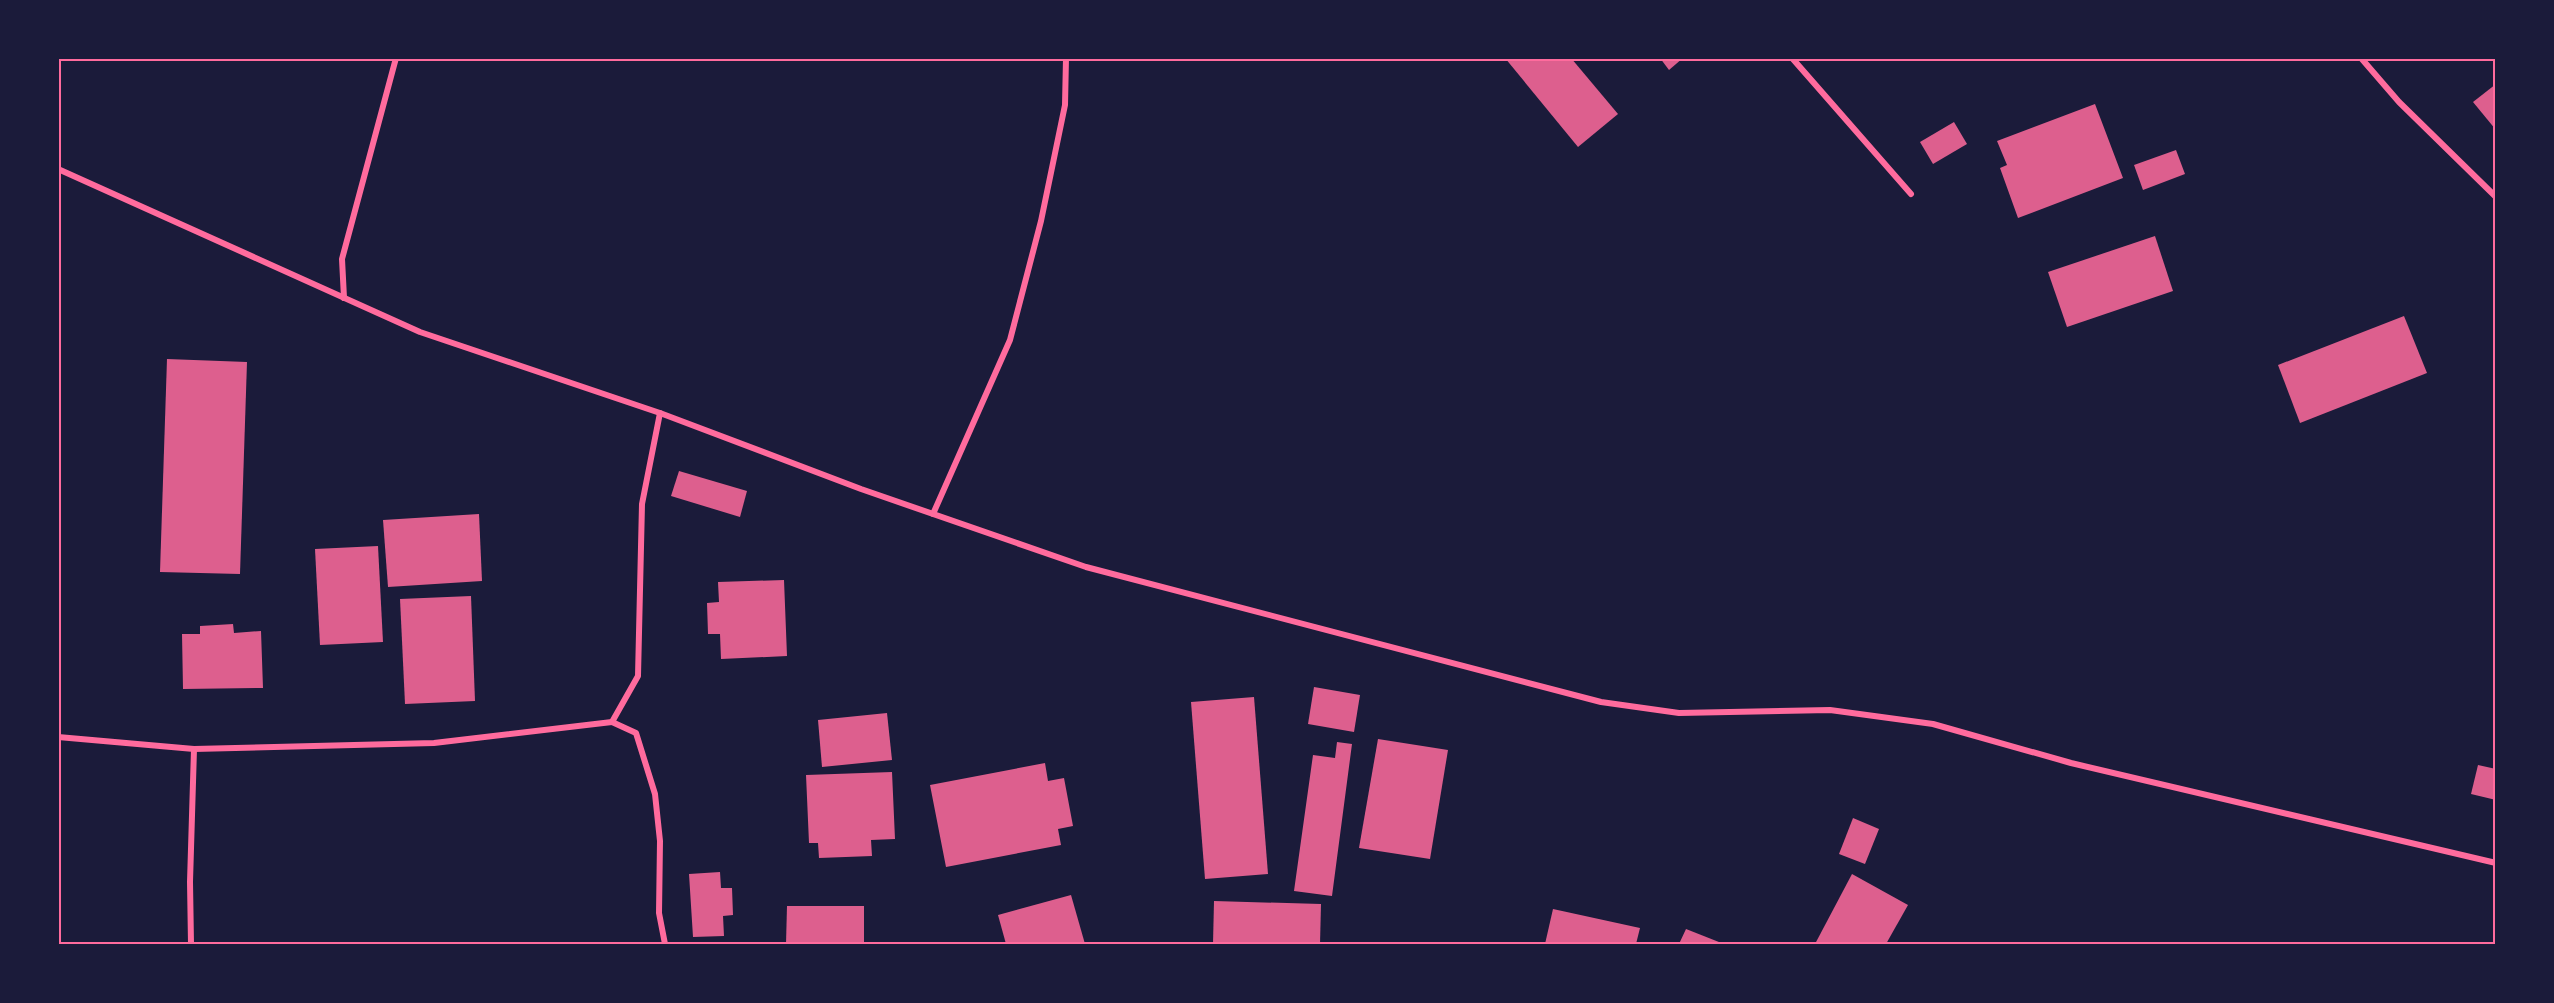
<svg xmlns="http://www.w3.org/2000/svg" width="2554" height="1003" font-family="Mulish,sans-serif">
<style>
.building{fill:#dd5f8e}
.lines{fill:none;stroke-linecap:round;stroke-linejoin:round}
.minor{stroke:#ff6b9d;stroke-width:6}
.neatline{fill:none;stroke:#ff6b9d;stroke-width:2}
</style>
<rect width="100%" height="100%" fill="#1b1b3a"/>
<!-- building -->
<g class="building">
<path d="M 1505,58 L 1571,58 L 1618,114 L 1578,147 Z"/>
<path d="M 1660,58 L 1683,58 L 1669,70 Z"/>
<path d="M 2496,84 L 2496,130 L 2473,102 Z"/>
<path d="M 2095,104 L 2123,178 L 2018,218 L 2000,168 L 2007,165 L 1997,141 Z"/>
<path d="M 1954,122 L 1967,144 L 1933,164 L 1920,142 Z"/>
<path d="M 2176,150 L 2185,174 L 2143,190 L 2134,165 Z"/>
<path d="M 2155,236 L 2173,291 L 2067,327 L 2048,272 Z"/>
<path d="M 2404,316 L 2427,373 L 2300,423 L 2278,365 Z"/>
<path d="M 167,359 L 247,362 L 240,574 L 160,572 Z"/>
<path d="M 679,471 L 747,491 L 740,517 L 671,496 Z"/>
<path d="M 479,514 L 482,581 L 388,587 L 383,520 Z"/>
<path d="M 378,546 L 383,642 L 320,645 L 315,549 Z"/>
<path d="M 784,580 L 787,656 L 721,659 L 720,634 L 708,634 L 707,603 L 719,602 L 718,582 Z"/>
<path d="M 471,596 L 475,701 L 405,704 L 400,599 Z"/>
<path d="M 233,624 L 234,633 L 261,631 L 263,688 L 183,689 L 182,634 L 200,634 L 200,626 Z"/>
<path d="M 1314,687 L 1360,695 L 1354,732 L 1308,724 Z"/>
<path d="M 1254,697 L 1268,874 L 1205,879 L 1191,702 Z"/>
<path d="M 887,713 L 892,760 L 822,767 L 818,720 Z"/>
<path d="M 1378,739 L 1448,750 L 1430,859 L 1359,848 Z"/>
<path d="M 1337,742 L 1352,744 L 1332,896 L 1294,891 L 1313,755 L 1335,758 Z"/>
<path d="M 1045,763 L 1048,781 L 1064,778 L 1073,826 L 1058,829 L 1061,845 L 946,867 L 930,785 Z"/>
<path d="M 2478,765 L 2496,769 L 2496,800 L 2471,794 Z"/>
<path d="M 892,772 L 895,839 L 871,840 L 872,856 L 819,858 L 818,843 L 809,843 L 806,775 Z"/>
<path d="M 1853,818 L 1879,829 L 1865,864 L 1839,854 Z"/>
<path d="M 720,872 L 721,888 L 732,888 L 733,915 L 723,916 L 724,936 L 693,937 L 689,874 Z"/>
<path d="M 1852,874 L 1908,905 L 1886,944 L 1815,944 Z"/>
<path d="M 1071,895 L 1085,944 L 1006,944 L 998,915 Z"/>
<path d="M 1214,901 L 1321,904 L 1320,944 L 1213,944 Z"/>
<path d="M 787,906 L 864,906 L 864,944 L 786,944 Z"/>
<path d="M 1553,909 L 1640,928 L 1636,944 L 1545,944 Z"/>
<path d="M 1686,929 L 1724,944 L 1679,944 Z"/>
</g>
<g class="lines">
<!-- minor -->
<g class="minor">
<path d="M 1792,58 L 1911,194"/>
<path d="M 2361,58 L 2399,102 L 2496,197"/>
<path d="M 58,169 L 420,332 L 660,413 L 861,489 L 1086,567 L 1601,702 L 1679,713 L 1830,710 L 1933,724 L 2071,763 L 2496,863"/>
<path d="M 344,298 L 342,259 L 396,58"/>
<path d="M 660,413 L 642,504 L 638,676 L 612,722 L 636,733 L 655,794 L 660,841 L 659,913 L 665,944"/>
<path d="M 933,514 L 1010,340 L 1041,221 L 1065,105 L 1066,58"/>
<path d="M 58,737 L 194,749 L 434,743 L 612,722"/>
<path d="M 191,944 L 190,882 L 194,749"/>
</g>
</g>
<!-- border -->
<rect width="2554" height="1003" fill="none" stroke="#1b1b3a" stroke-width="120"/>
<rect x="60" y="60" width="2434" height="883" class="neatline"/>
</svg>
